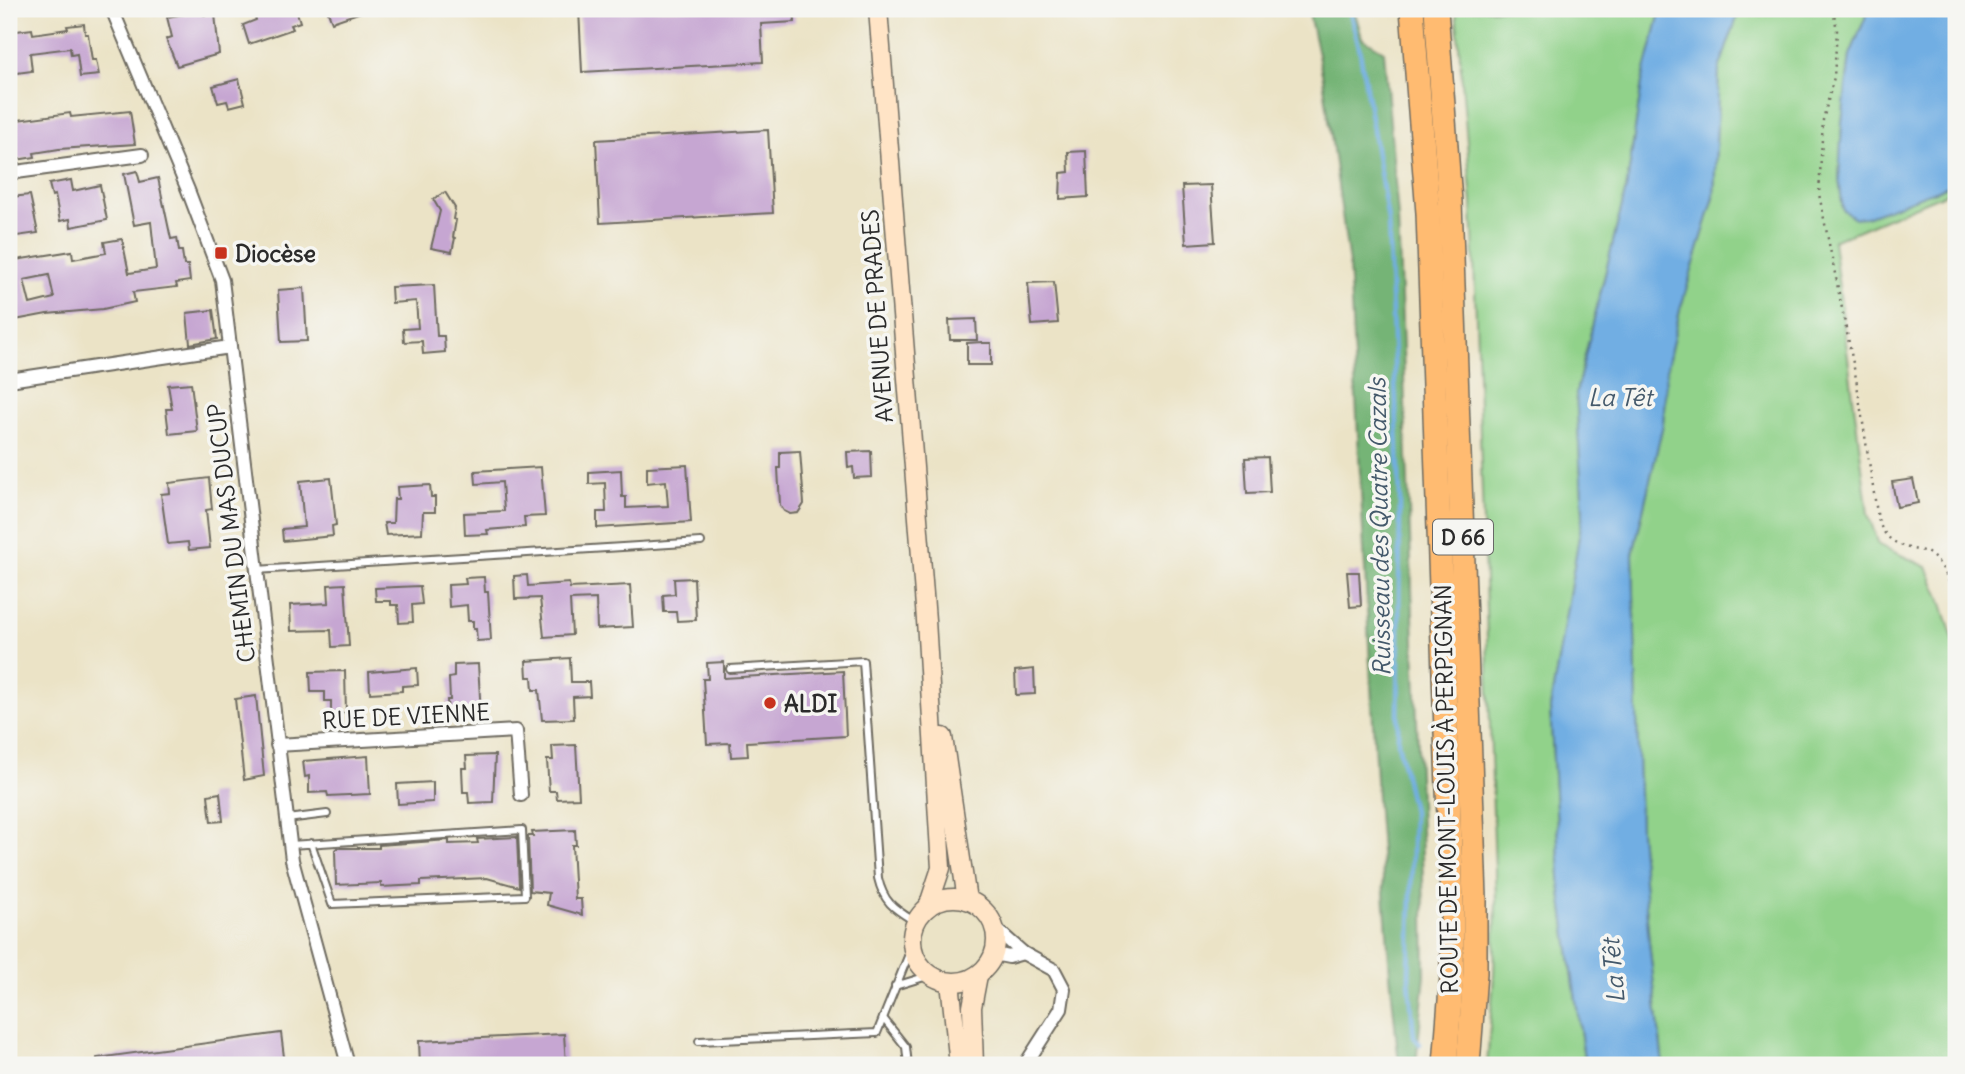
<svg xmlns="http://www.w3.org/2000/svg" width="1965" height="1074" font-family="Delius,sans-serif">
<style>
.green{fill:#91d28a;stroke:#5e7e5a;stroke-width:2}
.forest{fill:#74b476;stroke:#507050;stroke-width:2}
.water{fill:#71aee3;stroke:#4e6c87;stroke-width:2}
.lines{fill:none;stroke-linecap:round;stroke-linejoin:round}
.stream{stroke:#71aee3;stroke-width:4.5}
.building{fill:#c6a6d2;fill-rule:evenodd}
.lane-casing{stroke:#6e6b61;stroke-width:10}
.street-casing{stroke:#6e6b61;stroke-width:16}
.secondary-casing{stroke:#6e6b61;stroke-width:21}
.highway-casing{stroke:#6e6b61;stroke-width:26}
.path{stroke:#6e6b61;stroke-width:2.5;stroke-dasharray:2 5;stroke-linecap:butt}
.lane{stroke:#fff;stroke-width:6}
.street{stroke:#fff;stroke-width:12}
.secondary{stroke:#ffe4c6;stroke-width:18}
.highway{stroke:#ffbb71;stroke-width:23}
.poi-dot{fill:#c8321e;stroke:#f6f6f2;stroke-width:2.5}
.labels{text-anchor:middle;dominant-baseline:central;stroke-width:7;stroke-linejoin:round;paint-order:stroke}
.shield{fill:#f6f6f2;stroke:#686867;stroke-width:2}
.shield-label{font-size:21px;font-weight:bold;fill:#2b2b2b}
.poi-label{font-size:23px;font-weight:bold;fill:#2b2b2b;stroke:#f6f6f2;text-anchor:start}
.street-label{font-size:23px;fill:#2b2b2b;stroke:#f6f6f2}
.water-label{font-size:24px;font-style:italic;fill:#44596b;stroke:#f6f6f2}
</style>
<rect width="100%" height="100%" fill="#f6f6f2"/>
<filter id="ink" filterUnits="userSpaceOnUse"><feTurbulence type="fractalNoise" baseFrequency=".0143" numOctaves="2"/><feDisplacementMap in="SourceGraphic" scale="14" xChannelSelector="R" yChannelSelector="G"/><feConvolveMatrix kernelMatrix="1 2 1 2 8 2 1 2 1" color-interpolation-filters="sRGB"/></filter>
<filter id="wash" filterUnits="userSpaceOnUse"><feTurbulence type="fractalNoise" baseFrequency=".00686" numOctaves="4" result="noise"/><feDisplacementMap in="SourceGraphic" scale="28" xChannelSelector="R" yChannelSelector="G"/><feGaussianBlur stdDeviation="1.57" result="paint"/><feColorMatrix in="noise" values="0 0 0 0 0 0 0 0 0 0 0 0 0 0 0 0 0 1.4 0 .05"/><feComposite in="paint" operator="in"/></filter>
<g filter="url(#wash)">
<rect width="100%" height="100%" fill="#ebe3c6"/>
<!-- green -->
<g class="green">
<path d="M 1456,9 L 1661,9 L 1642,82 L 1627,185 L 1576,392 L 1583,513 L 1550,708 L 1561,893 L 1585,1065 L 1487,1065 L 1494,975 L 1496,900 L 1472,203 Z"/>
<path d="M 1740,9 L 1869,9 L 1850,55 L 1842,122 L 1839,179 L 1843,210 L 1866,217 L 1956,183 L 1956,189 L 1833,241 L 1868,514 L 1879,545 L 1927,567 L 1940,597 L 1956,649 L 1956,1065 L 1663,1065 L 1649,942 L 1640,831 L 1633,554 L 1663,424 L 1667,367 L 1680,310 L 1714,197 L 1719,69 Z"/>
</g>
<!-- forest -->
<path class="forest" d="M 1308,9 L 1354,9 L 1362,38 L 1384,51 L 1398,217 L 1424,907 L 1425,975 L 1416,1065 L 1399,1065 L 1390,974 L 1377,798 L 1349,264 L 1323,78 Z"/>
<!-- water -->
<g class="water">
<path d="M 1661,9 L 1740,9 L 1719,69 L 1714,197 L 1680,310 L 1667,367 L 1663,424 L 1633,554 L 1640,831 L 1649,942 L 1663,1065 L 1585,1065 L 1561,893 L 1550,708 L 1583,513 L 1576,393 L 1627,185 L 1642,82 Z"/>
<path d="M 1869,9 L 1956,9 L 1956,183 L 1866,217 L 1855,218 L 1843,210 L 1839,179 L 1842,122 L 1850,55 Z"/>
</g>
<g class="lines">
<!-- stream -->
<path class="stream" d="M 1349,9 L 1359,46 L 1388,220 L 1400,497 L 1398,743 L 1413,811 L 1409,979 L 1414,1037 L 1420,1044"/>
</g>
<g id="blocks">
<!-- building -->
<g class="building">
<path d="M 260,9 L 296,9 L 300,22 L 291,25 L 293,29 L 249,44 L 243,25 L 256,20 L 255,17 L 262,14 Z"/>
<path d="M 327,9 L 364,9 L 364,11 L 332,22 Z"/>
<path d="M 579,9 L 794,9 L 795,22 L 761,24 L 763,62 L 582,72 Z"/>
<path d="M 202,11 L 204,15 L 215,14 L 219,54 L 177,66 L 166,39 L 172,37 L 167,17 Z"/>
<path d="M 84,24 L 85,34 L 88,34 L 92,60 L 96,60 L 99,75 L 80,77 L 77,54 L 71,55 L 70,48 L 30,53 L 32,71 L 9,74 L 9,32 L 32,29 L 33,34 L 68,29 L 67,26 Z"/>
<path d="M 239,79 L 245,103 L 229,107 L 227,101 L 218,103 L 213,86 Z"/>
<path d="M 130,111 L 135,144 L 59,149 L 34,153 L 35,157 L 16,160 L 16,156 L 10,156 L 9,129 L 18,127 L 17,120 L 70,113 L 71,117 Z"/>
<path d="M 768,130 L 773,213 L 600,223 L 596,140 Z"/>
<path d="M 1086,151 L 1088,197 L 1060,199 L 1061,173 L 1069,172 L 1068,152 Z"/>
<path d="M 137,171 L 140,182 L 158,178 L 171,239 L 177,238 L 179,251 L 182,251 L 184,265 L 188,265 L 190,281 L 176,283 L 177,287 L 133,292 L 135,302 L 103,309 L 47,314 L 15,320 L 13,311 L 9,312 L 9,261 L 72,251 L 73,259 L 106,253 L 104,242 L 122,239 L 129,273 L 156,269 L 151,222 L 134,225 L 124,174 ZM 49,275 L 54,298 L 30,304 L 24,280 Z"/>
<path d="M 71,180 L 73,191 L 100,185 L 107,220 L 71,227 L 70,219 L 60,221 L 55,195 L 52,196 L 49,184 Z"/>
<path d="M 1211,185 L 1215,242 L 1186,244 L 1182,186 Z"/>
<path d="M 445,192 L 455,208 L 453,219 L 456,220 L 453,237 L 455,238 L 452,252 L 431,248 L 440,211 L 433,199 Z"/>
<path d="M 30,195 L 38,233 L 17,236 L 16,233 L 9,234 L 9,203 L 12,203 L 11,197 Z"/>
<path d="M 1054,282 L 1058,323 L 1032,325 L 1028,283 Z"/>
<path d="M 434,285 L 437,336 L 444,336 L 445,352 L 423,354 L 422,341 L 404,342 L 403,329 L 418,328 L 416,301 L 392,303 L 391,287 Z"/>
<path d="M 304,288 L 307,341 L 281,342 L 278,290 Z"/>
<path d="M 213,310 L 217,339 L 190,344 L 187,313 Z"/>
<path d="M 976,319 L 977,340 L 950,340 L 949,320 Z"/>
<path d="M 982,342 L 982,343 L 991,343 L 991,365 L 967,365 L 967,343 Z"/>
<path d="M 191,383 L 197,431 L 169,434 L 166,409 L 172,409 L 168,385 Z"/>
<path d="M 800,451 L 804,504 L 798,513 L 790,514 L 784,511 L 780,505 L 778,468 L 780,468 L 780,452 Z"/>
<path d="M 871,451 L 872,477 L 854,478 L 853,467 L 848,468 L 847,452 Z"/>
<path d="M 1268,457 L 1270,492 L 1247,493 L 1245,458 Z"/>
<path d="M 687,465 L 691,522 L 597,528 L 597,512 L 606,512 L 605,483 L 589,484 L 589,472 L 621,470 L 622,497 L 626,497 L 626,508 L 668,506 L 666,481 L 647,483 L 647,467 Z"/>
<path d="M 541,467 L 545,516 L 524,517 L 525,527 L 487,530 L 488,534 L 465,535 L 464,513 L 504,511 L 502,482 L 476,484 L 475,471 Z"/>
<path d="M 209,478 L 212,509 L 206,510 L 210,548 L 189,550 L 188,542 L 168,544 L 161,494 L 170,493 L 169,483 Z"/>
<path d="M 331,478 L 336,525 L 332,526 L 333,536 L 283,541 L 282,529 L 304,527 L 300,481 Z"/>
<path d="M 1913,479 L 1918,503 L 1897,507 L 1892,482 Z"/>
<path d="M 430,485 L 431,497 L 435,497 L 435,512 L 423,512 L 422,533 L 386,535 L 384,523 L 393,523 L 394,499 L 398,499 L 397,487 Z"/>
<path d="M 1347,572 L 1359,572 L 1361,606 L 1350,607 Z"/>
<path d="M 527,575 L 528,586 L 569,583 L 570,588 L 630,585 L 633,627 L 597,629 L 596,599 L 570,600 L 572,635 L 544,637 L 540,598 L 515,599 L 514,576 Z"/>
<path d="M 484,577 L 485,592 L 488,592 L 491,640 L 477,641 L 476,629 L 473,629 L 473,621 L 468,621 L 467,605 L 449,607 L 448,585 L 466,584 L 465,578 Z"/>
<path d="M 694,578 L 696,620 L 677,621 L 676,612 L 664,612 L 663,595 L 675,594 L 674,579 Z"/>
<path d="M 345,584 L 349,646 L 332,647 L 331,630 L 291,631 L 290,605 L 329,603 L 328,585 Z"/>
<path d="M 420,586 L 422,604 L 412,605 L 413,622 L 399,623 L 398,605 L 391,605 L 391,601 L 376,601 L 375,588 Z"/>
<path d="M 570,658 L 571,682 L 589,682 L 590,696 L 573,697 L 574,719 L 542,720 L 539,690 L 533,690 L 532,677 L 527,677 L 526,661 Z"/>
<path d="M 724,662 L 724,678 L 843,671 L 846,736 L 747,742 L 748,756 L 731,757 L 730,743 L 707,744 L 703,679 L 708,679 L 707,663 Z"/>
<path d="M 478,664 L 481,714 L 448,716 L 447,700 L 450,700 L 449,678 L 454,677 L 454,665 Z"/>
<path d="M 417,668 L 418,685 L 402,686 L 402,691 L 370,693 L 369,672 Z"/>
<path d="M 1034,669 L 1035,694 L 1016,695 L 1015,671 Z"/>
<path d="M 345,671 L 346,713 L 331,713 L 331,701 L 325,701 L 325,692 L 311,692 L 310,672 Z"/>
<path d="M 256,696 L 264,776 L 244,780 L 235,699 Z"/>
<path d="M 576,745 L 579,798 L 557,799 L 556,791 L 549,791 L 547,760 L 553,760 L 552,746 Z"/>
<path d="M 495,755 L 493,802 L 469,803 L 468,792 L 463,792 L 462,768 L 467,768 L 466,756 Z"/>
<path d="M 368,756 L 370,794 L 328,796 L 327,792 L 309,793 L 309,776 L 305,777 L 303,761 Z"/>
<path d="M 433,782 L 433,802 L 398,804 L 397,784 Z"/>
<path d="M 220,793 L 223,821 L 211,822 L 208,795 Z"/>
<path d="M 575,830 L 576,845 L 572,845 L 575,899 L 581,899 L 582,915 L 547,905 L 549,893 L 530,891 L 528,836 L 533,836 L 532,832 Z"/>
<path d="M 517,837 L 519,887 L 487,878 L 421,881 L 421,885 L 381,887 L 381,883 L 336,885 L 335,850 L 337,848 L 379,848 L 379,845 L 449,840 L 449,844 L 478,843 L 477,839 Z"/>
<path d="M 281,1033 L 285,1065 L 97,1065 L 97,1058 Z"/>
<path d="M 564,1034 L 566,1065 L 420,1065 L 419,1041 Z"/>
</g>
</g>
</g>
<g filter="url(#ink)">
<use href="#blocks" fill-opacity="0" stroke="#6e6b61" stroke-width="2"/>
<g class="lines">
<defs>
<g id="lane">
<path d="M 256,570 L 701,542"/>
<path d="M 730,669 L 863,661 L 878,878 C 884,904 895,909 917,923"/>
<path d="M 287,819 L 327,814"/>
<path d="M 290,845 L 522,830 L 525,896 L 332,904 L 311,843"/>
<path d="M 895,986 L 931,975"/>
<path d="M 883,1018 L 906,1047 L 908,1065"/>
<path d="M 699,1041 L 877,1033 L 913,944"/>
</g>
<g id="street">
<path d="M 112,9 L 188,190 L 222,280 L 292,860 L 348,1065"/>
<path d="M 9,173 L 142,155"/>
<path d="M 9,380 L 230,347"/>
<path d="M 277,745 L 516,731 L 521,795"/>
<path d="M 995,928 L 1023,953 L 1054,970 L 1064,989 L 1061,1009 L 1025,1065"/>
<path d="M 994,954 L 1009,957 L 1023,953"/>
</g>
<g id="secondary">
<path d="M 878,9 L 926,620 L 938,819 L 941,868 L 928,907"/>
<path d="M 943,737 L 967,900"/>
<circle cx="954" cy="940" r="42"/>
<path d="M 950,982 L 959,1065"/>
<path d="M 974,1065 L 972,1007 L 978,975"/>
</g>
<g id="highway">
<path d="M 1412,9 L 1428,213 L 1452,904 L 1452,975 L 1445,1065"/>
<path d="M 1436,9 L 1450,202 L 1475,898 L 1475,973 L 1468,1065"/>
</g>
</defs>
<!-- lane casing -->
<use href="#lane" class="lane-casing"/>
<!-- street casing -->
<use href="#street" class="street-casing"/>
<!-- secondary casing -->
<use href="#secondary" class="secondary-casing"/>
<!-- highway casing -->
<use href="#highway" class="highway-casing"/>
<!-- path -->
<path class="path" d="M 1833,9 L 1837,30 L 1834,77 L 1823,120 L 1819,194 L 1856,378 L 1877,513 C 1881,535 1891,543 1912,549 C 1917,550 1923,550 1928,553 C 1950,568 1954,597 1956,621"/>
<!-- lane -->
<use href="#lane" class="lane"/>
<!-- street -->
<use href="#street" class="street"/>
<!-- secondary -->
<use href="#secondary" class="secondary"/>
<!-- highway -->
<use href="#highway" class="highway"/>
</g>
</g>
<!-- markers -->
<g class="poi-dot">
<rect x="214" y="246" width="14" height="14" rx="3.5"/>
<circle cx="770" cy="703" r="7"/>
</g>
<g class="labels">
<!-- shield labels -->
<rect class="shield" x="1433" y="519.5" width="60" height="35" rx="5"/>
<g class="shield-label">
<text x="1463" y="537">D 66</text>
</g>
<!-- poi labels -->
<g class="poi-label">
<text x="235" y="253">Diocèse</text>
<text x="784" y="703">ALDI</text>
</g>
<!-- street labels -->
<g class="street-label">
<text transform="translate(877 316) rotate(-94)">AVENUE DE PRADES</text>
<text transform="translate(231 533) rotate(-97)">CHEMIN DU MAS DUCUP</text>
<text transform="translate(406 716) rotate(-3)">RUE DE VIENNE</text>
<text transform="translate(1446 789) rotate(-91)">ROUTE DE MONT-LOUIS À PERPIGNAN</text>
</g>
<!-- water labels -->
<g class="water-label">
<text x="1620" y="397">La Têt</text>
<text transform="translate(1379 527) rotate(-91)">Ruisseau des Quatre Cazals</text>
<text transform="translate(1613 971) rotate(-95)">La Têt</text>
</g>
</g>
<!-- margin -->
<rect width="1965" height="1074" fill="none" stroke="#f6f6f2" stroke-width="35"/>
</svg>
